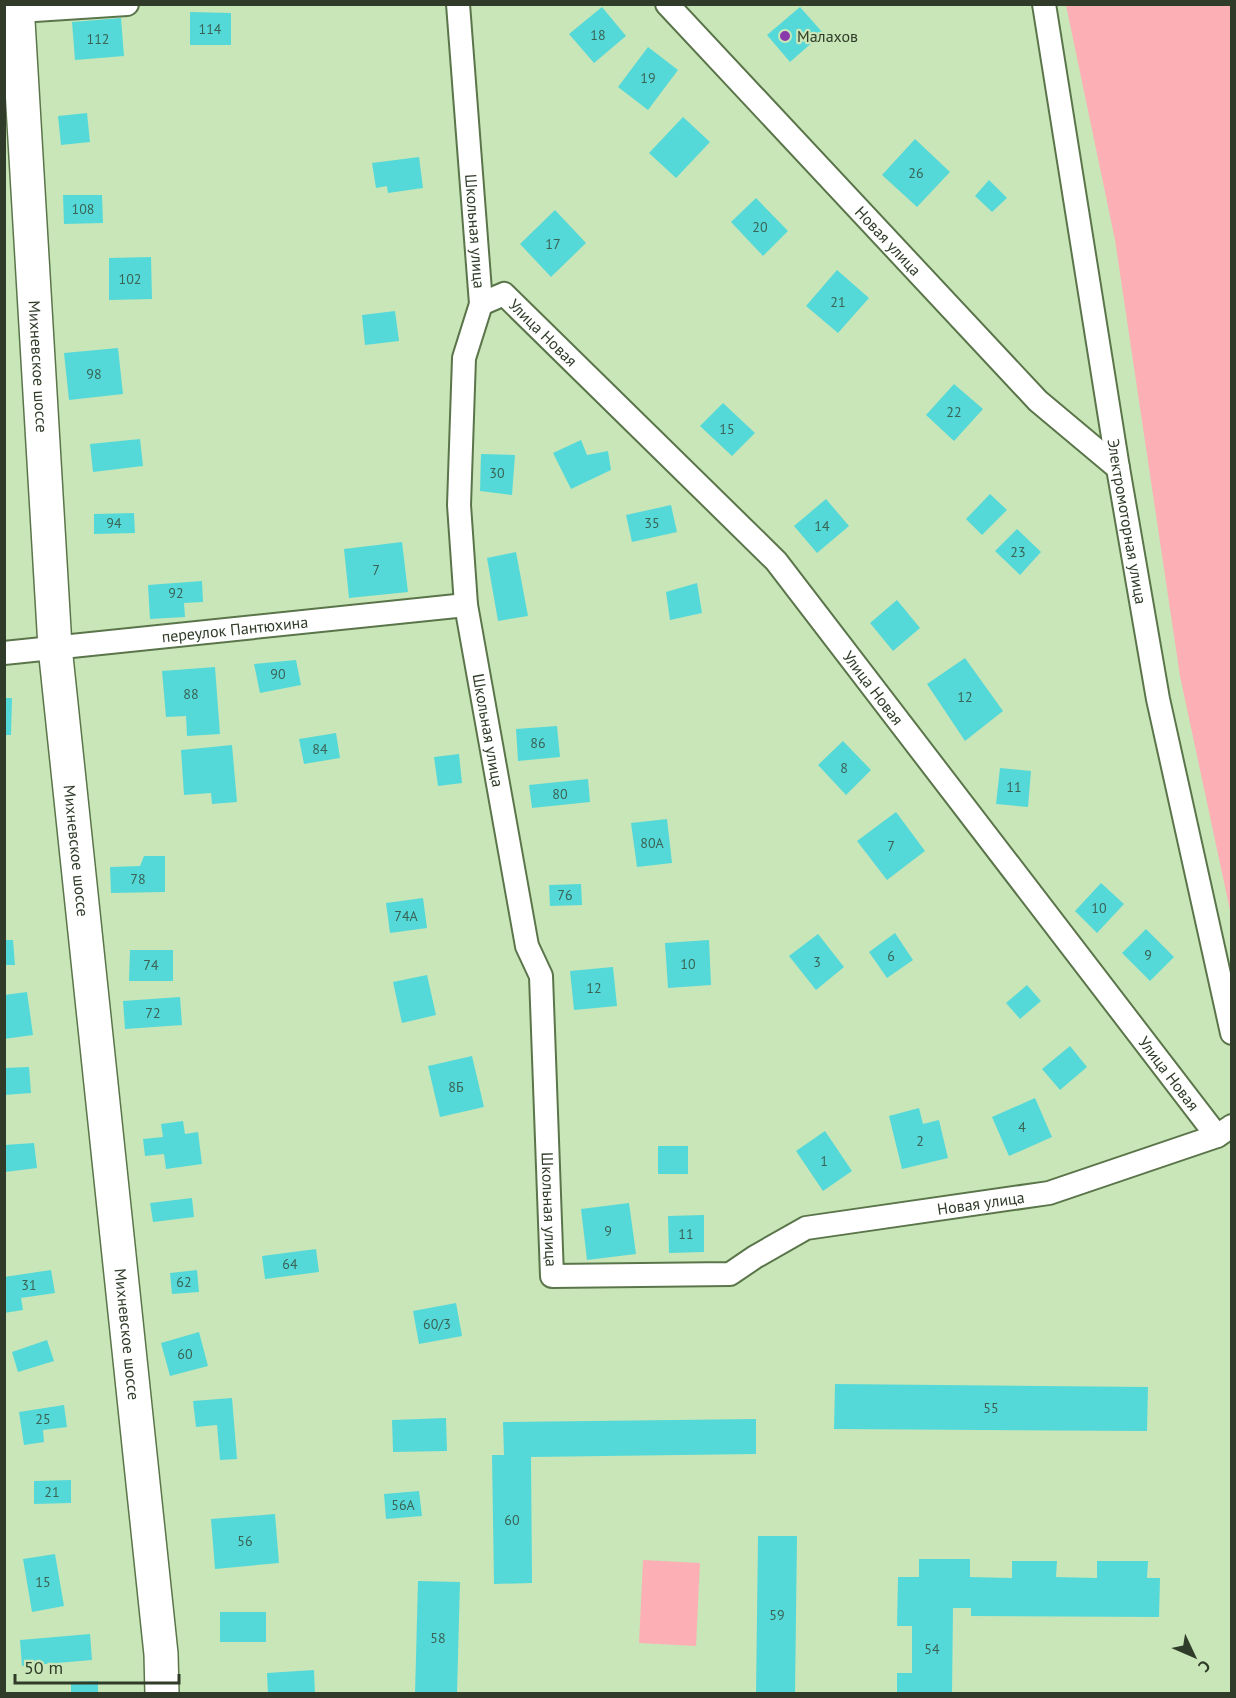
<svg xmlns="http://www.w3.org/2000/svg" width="1236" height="1698" font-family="'PT Sans',sans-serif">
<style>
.green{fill:#fcb0b6}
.building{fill:#55d9d8}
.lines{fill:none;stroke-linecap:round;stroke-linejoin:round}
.street-casing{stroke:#5b754b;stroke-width:26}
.secondary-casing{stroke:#5b754b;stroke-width:36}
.street{stroke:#fff;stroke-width:22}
.secondary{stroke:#fff;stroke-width:33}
.poi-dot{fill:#8839aa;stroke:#c9e6b8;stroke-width:2}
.labels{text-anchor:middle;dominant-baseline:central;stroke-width:4.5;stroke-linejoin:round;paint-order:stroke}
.number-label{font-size:14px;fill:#396355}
.poi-label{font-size:16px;fill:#303c29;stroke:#c9e6b8;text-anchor:start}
.street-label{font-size:16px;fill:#303c29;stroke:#c9e6b8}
</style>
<rect width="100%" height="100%" fill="#c9e6b8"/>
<!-- green -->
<g class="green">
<path d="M 1066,5 L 1231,5 L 1231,915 L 1180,676 L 1115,240 Z"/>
<path d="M 643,1560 L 700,1563 L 696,1646 L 639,1643 Z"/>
</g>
<!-- building -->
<g class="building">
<path d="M 602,7 L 626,36 L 594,63 L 569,34 Z"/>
<path d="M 800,7 L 823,33 L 790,62 L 767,35 Z"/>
<path d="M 190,12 L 231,13 L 231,45 L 190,45 Z"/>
<path d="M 121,18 L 124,56 L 75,60 L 72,22 Z"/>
<path d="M 648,47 L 678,70 L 648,110 L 618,87 Z"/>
<path d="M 87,113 L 90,142 L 61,145 L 58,116 Z"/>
<path d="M 683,117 L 710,142 L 676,178 L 649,153 Z"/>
<path d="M 915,139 L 950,172 L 917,207 L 882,175 Z"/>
<path d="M 419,157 L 423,188 L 388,193 L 387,186 L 376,188 L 372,163 Z"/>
<path d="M 989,180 L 1007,198 L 992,212 L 975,196 Z"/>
<path d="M 63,195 L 102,195 L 103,223 L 64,224 Z"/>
<path d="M 756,198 L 788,231 L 763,256 L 731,222 Z"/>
<path d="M 555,210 L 586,243 L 551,277 L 520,244 Z"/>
<path d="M 151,257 L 152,299 L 109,300 L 109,258 Z"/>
<path d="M 837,270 L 869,298 L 838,333 L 806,306 Z"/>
<path d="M 395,311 L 399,341 L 365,345 L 362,315 Z"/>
<path d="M 118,348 L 123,394 L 69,400 L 64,353 Z"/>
<path d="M 954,384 L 983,409 L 954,441 L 926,415 Z"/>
<path d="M 723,403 L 755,433 L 732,456 L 700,426 Z"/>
<path d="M 140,439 L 143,466 L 93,472 L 90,444 Z"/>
<path d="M 581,440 L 587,455 L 608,451 L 611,470 L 571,489 L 553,453 Z"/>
<path d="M 481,454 L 515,455 L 512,495 L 480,491 Z"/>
<path d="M 990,494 L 1007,510 L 982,535 L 966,519 Z"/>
<path d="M 826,499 L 849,526 L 817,553 L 794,526 Z"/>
<path d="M 671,505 L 677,532 L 632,542 L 626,515 Z"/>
<path d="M 134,513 L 135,533 L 94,534 L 94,514 Z"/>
<path d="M 1017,529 L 1041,552 L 1020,575 L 995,551 Z"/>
<path d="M 402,542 L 408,592 L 349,598 L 344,549 Z"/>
<path d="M 516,552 L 528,616 L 498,621 L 487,558 Z"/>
<path d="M 202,581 L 203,602 L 184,603 L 185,617 L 150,619 L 148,585 Z"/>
<path d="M 697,583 L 702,613 L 670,620 L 666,592 Z"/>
<path d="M 897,600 L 920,628 L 893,651 L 870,623 Z"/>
<path d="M 965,658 L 1003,711 L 965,741 L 927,684 Z"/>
<path d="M 296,660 L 301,685 L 260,693 L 254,664 Z"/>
<path d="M 215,667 L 220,734 L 187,736 L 186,716 L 166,717 L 162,671 Z"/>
<path d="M 4,698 L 12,698 L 11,735 L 4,735 Z"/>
<path d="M 557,726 L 560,757 L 518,761 L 516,729 Z"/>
<path d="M 336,733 L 340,758 L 304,764 L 299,739 Z"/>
<path d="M 843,741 L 871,770 L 846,795 L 818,765 Z"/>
<path d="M 232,745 L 237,802 L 212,804 L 211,793 L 184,795 L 181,750 Z"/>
<path d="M 459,754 L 462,783 L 438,786 L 434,757 Z"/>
<path d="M 1000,768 L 1031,771 L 1028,807 L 996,804 Z"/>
<path d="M 588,779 L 590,802 L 532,808 L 529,785 Z"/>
<path d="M 896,812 L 925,851 L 887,880 L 857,841 Z"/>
<path d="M 667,819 L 672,863 L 637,867 L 631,823 Z"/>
<path d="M 144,856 L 165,856 L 165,892 L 111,893 L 110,867 L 140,866 Z"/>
<path d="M 1101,883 L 1124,904 L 1097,933 L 1075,911 Z"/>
<path d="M 581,884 L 582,905 L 550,906 L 549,885 Z"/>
<path d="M 423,898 L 427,928 L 390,933 L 386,903 Z"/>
<path d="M 1146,929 L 1174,957 L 1150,981 L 1122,953 Z"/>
<path d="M 895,933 L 913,960 L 887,978 L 869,952 Z"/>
<path d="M 818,934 L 844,967 L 816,990 L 789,956 Z"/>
<path d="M 4,940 L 13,940 L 15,965 L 4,965 Z"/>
<path d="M 709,940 L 711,985 L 668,988 L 665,943 Z"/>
<path d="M 130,950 L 173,950 L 173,981 L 129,981 Z"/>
<path d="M 613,967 L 617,1006 L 574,1010 L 570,971 Z"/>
<path d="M 427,975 L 436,1015 L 402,1023 L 393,982 Z"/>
<path d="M 1027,985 L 1041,1001 L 1020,1019 L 1006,1003 Z"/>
<path d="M 27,992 L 33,1035 L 4,1039 L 4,995 Z"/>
<path d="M 180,997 L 182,1025 L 125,1029 L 123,1001 Z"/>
<path d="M 1070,1046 L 1087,1067 L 1060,1090 L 1042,1069 Z"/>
<path d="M 472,1056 L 484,1107 L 440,1117 L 428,1066 Z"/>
<path d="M 29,1067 L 31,1093 L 4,1095 L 4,1068 Z"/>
<path d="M 1035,1098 L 1052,1137 L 1009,1156 L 992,1117 Z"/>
<path d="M 919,1108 L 923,1124 L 939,1120 L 948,1158 L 902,1169 L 889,1116 Z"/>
<path d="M 183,1121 L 185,1134 L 198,1132 L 202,1164 L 166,1169 L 164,1154 L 145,1156 L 143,1139 L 163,1137 L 161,1124 Z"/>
<path d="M 825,1131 L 852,1171 L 823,1191 L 796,1151 Z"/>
<path d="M 34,1143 L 37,1168 L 5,1172 L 4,1145 Z"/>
<rect x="658" y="1146" width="30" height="28"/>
<path d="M 192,1198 L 194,1217 L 153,1222 L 150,1203 Z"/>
<path d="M 629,1203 L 636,1254 L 587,1260 L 581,1209 Z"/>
<path d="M 704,1215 L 704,1252 L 669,1253 L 668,1216 Z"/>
<path d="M 316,1249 L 319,1272 L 265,1279 L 262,1256 Z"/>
<path d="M 51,1270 L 55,1293 L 21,1298 L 23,1310 L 4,1313 L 4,1277 Z"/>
<path d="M 197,1270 L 199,1292 L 172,1294 L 170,1273 Z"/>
<path d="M 456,1303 L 462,1336 L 419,1344 L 413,1311 Z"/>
<path d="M 199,1332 L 208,1366 L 170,1376 L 161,1343 Z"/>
<path d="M 47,1340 L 54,1361 L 18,1372 L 12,1352 Z"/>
<path d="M 835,1384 L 1148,1387 L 1147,1431 L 834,1429 Z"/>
<path d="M 232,1398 L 237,1459 L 220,1460 L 217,1425 L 196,1427 L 193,1401 Z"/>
<path d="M 64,1405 L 67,1427 L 43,1430 L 44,1442 L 24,1445 L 19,1412 Z"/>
<path d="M 446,1418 L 447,1451 L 393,1452 L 392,1420 Z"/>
<path d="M 756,1419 L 756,1454 L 531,1457 L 532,1583 L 494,1584 L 492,1455 L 504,1455 L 503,1422 Z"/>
<path d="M 71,1480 L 71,1503 L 34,1504 L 34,1481 Z"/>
<path d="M 419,1491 L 422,1516 L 386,1519 L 384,1494 Z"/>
<path d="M 275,1514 L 279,1563 L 215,1569 L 211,1519 Z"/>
<path d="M 758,1536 L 797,1536 L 795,1694 L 756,1694 Z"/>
<path d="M 55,1554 L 64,1606 L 32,1612 L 23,1559 Z"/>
<path d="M 919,1559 L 970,1559 L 970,1577 L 1012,1578 L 1012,1561 L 1057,1561 L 1056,1577 L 1097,1578 L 1097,1561 L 1148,1561 L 1147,1578 L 1160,1578 L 1159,1617 L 971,1616 L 971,1608 L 953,1608 L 952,1694 L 897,1694 L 897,1673 L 912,1673 L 912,1626 L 897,1626 L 898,1577 L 919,1577 Z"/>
<path d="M 418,1581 L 460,1582 L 457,1694 L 415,1694 Z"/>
<rect x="220" y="1612" width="46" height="30"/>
<path d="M 90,1634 L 92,1660 L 22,1666 L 20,1640 Z"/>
<path d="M 314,1670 L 315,1694 L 268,1694 L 267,1673 Z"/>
<path d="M 98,1681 L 98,1694 L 71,1694 L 71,1682 Z"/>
</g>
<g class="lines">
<defs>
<g id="street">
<path id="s1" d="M 458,4 L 481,304 L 464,358 L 459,505 L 466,605 L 527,946 L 541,976 L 552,1276 L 730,1274 L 755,1257 L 806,1228 L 1049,1193 L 1217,1136 L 1232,1126"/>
<path id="s2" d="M 667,4 L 1038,401 L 1118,468"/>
<path id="s3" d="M 1044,4 L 1118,468 L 1158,699 L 1232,1033"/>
<path d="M 4,12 L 127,4"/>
<path id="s4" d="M 481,304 L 504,294 L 776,561 L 1217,1136"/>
<path id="s5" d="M 4,653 L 466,605"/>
</g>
<g id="secondary">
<path id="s6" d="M 17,4 L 55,647 L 161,1654 L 162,1694"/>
</g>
</defs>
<!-- street casing -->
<use href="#street" class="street-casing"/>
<!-- secondary casing -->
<use href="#secondary" class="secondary-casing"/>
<!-- street -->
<use href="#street" class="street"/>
<!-- secondary -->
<use href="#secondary" class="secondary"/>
</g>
<!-- markers -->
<circle class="poi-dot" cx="785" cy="36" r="6"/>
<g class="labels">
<!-- number labels -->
<g class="number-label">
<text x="210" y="29">114</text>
<text x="598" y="35">18</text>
<text x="98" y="39">112</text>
<text x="648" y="78">19</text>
<text x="916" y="173">26</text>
<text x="83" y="209">108</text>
<text x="760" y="227">20</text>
<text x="553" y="244">17</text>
<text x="130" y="279">102</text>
<text x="838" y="302">21</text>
<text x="94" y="374">98</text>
<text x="954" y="412">22</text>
<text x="727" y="429">15</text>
<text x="497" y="473">30</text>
<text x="114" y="523">94</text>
<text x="652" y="523">35</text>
<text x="822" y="526">14</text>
<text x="1018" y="552">23</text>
<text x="376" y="570">7</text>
<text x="176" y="593">92</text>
<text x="278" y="674">90</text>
<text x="191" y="694">88</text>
<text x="965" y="697">12</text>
<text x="538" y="743">86</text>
<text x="320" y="749">84</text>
<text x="844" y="768">8</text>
<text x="1014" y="787">11</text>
<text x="560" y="794">80</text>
<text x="652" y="843">80А</text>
<text x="891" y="846">7</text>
<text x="138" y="879">78</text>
<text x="565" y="895">76</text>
<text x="1099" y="908">10</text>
<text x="406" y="916">74А</text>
<text x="1148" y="955">9</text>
<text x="891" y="956">6</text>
<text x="817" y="962">3</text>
<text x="688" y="964">10</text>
<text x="151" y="965">74</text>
<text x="594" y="988">12</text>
<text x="153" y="1013">72</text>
<text x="456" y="1087">8Б</text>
<text x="1022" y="1127">4</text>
<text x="920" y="1141">2</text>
<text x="824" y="1161">1</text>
<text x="608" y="1231">9</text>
<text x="686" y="1234">11</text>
<text x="290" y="1264">64</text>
<text x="184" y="1282">62</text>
<text x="29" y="1285">31</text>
<text x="437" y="1324">60/3</text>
<text x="185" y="1354">60</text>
<text x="991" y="1408">55</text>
<text x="43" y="1419">25</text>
<text x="52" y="1492">21</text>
<text x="403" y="1505">56А</text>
<text x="512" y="1520">60</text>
<text x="245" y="1541">56</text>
<text x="43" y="1582">15</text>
<text x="777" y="1615">59</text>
<text x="438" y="1638">58</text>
<text x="932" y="1649">54</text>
</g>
<!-- poi labels -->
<g class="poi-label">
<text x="797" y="36">Малахов</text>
</g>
<!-- street labels -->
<g class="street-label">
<text stroke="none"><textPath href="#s1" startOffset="228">Школьная улица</textPath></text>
<text stroke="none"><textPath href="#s2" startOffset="324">Новая улица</textPath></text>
<text stroke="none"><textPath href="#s4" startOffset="80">Улица Новая</textPath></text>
<text stroke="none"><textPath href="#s6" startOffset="363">Михневское шоссе</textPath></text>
<text stroke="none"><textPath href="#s3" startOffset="524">Электромоторная улица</textPath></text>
<text stroke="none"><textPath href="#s5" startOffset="232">переулок Пантюхина</textPath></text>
<text stroke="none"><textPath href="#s4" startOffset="566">Улица Новая</textPath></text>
<text stroke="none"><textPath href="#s1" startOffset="732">Школьная улица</textPath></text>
<text stroke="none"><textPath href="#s6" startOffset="849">Михневское шоссе</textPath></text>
<text stroke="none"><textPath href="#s4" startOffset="1052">Улица Новая</textPath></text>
<text stroke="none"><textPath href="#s1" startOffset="1728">Новая улица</textPath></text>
<text stroke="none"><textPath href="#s1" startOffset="1218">Школьная улица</textPath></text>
<text stroke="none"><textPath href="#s6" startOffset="1335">Михневское шоссе</textPath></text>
</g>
</g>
<!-- border -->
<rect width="1236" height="1698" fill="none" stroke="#303c29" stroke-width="12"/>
<!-- north arrow -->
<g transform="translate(1194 1656) rotate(134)" stroke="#c9e6b8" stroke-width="4.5" paint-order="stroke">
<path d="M0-4.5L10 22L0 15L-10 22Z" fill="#303c29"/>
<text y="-9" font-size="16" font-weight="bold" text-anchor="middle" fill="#303c29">С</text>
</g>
<!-- scale -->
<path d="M15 1674v9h164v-9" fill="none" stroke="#303c29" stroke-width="3"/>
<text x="24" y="1674" font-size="18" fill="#303c29" stroke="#c9e6b8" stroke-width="4.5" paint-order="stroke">50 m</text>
</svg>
